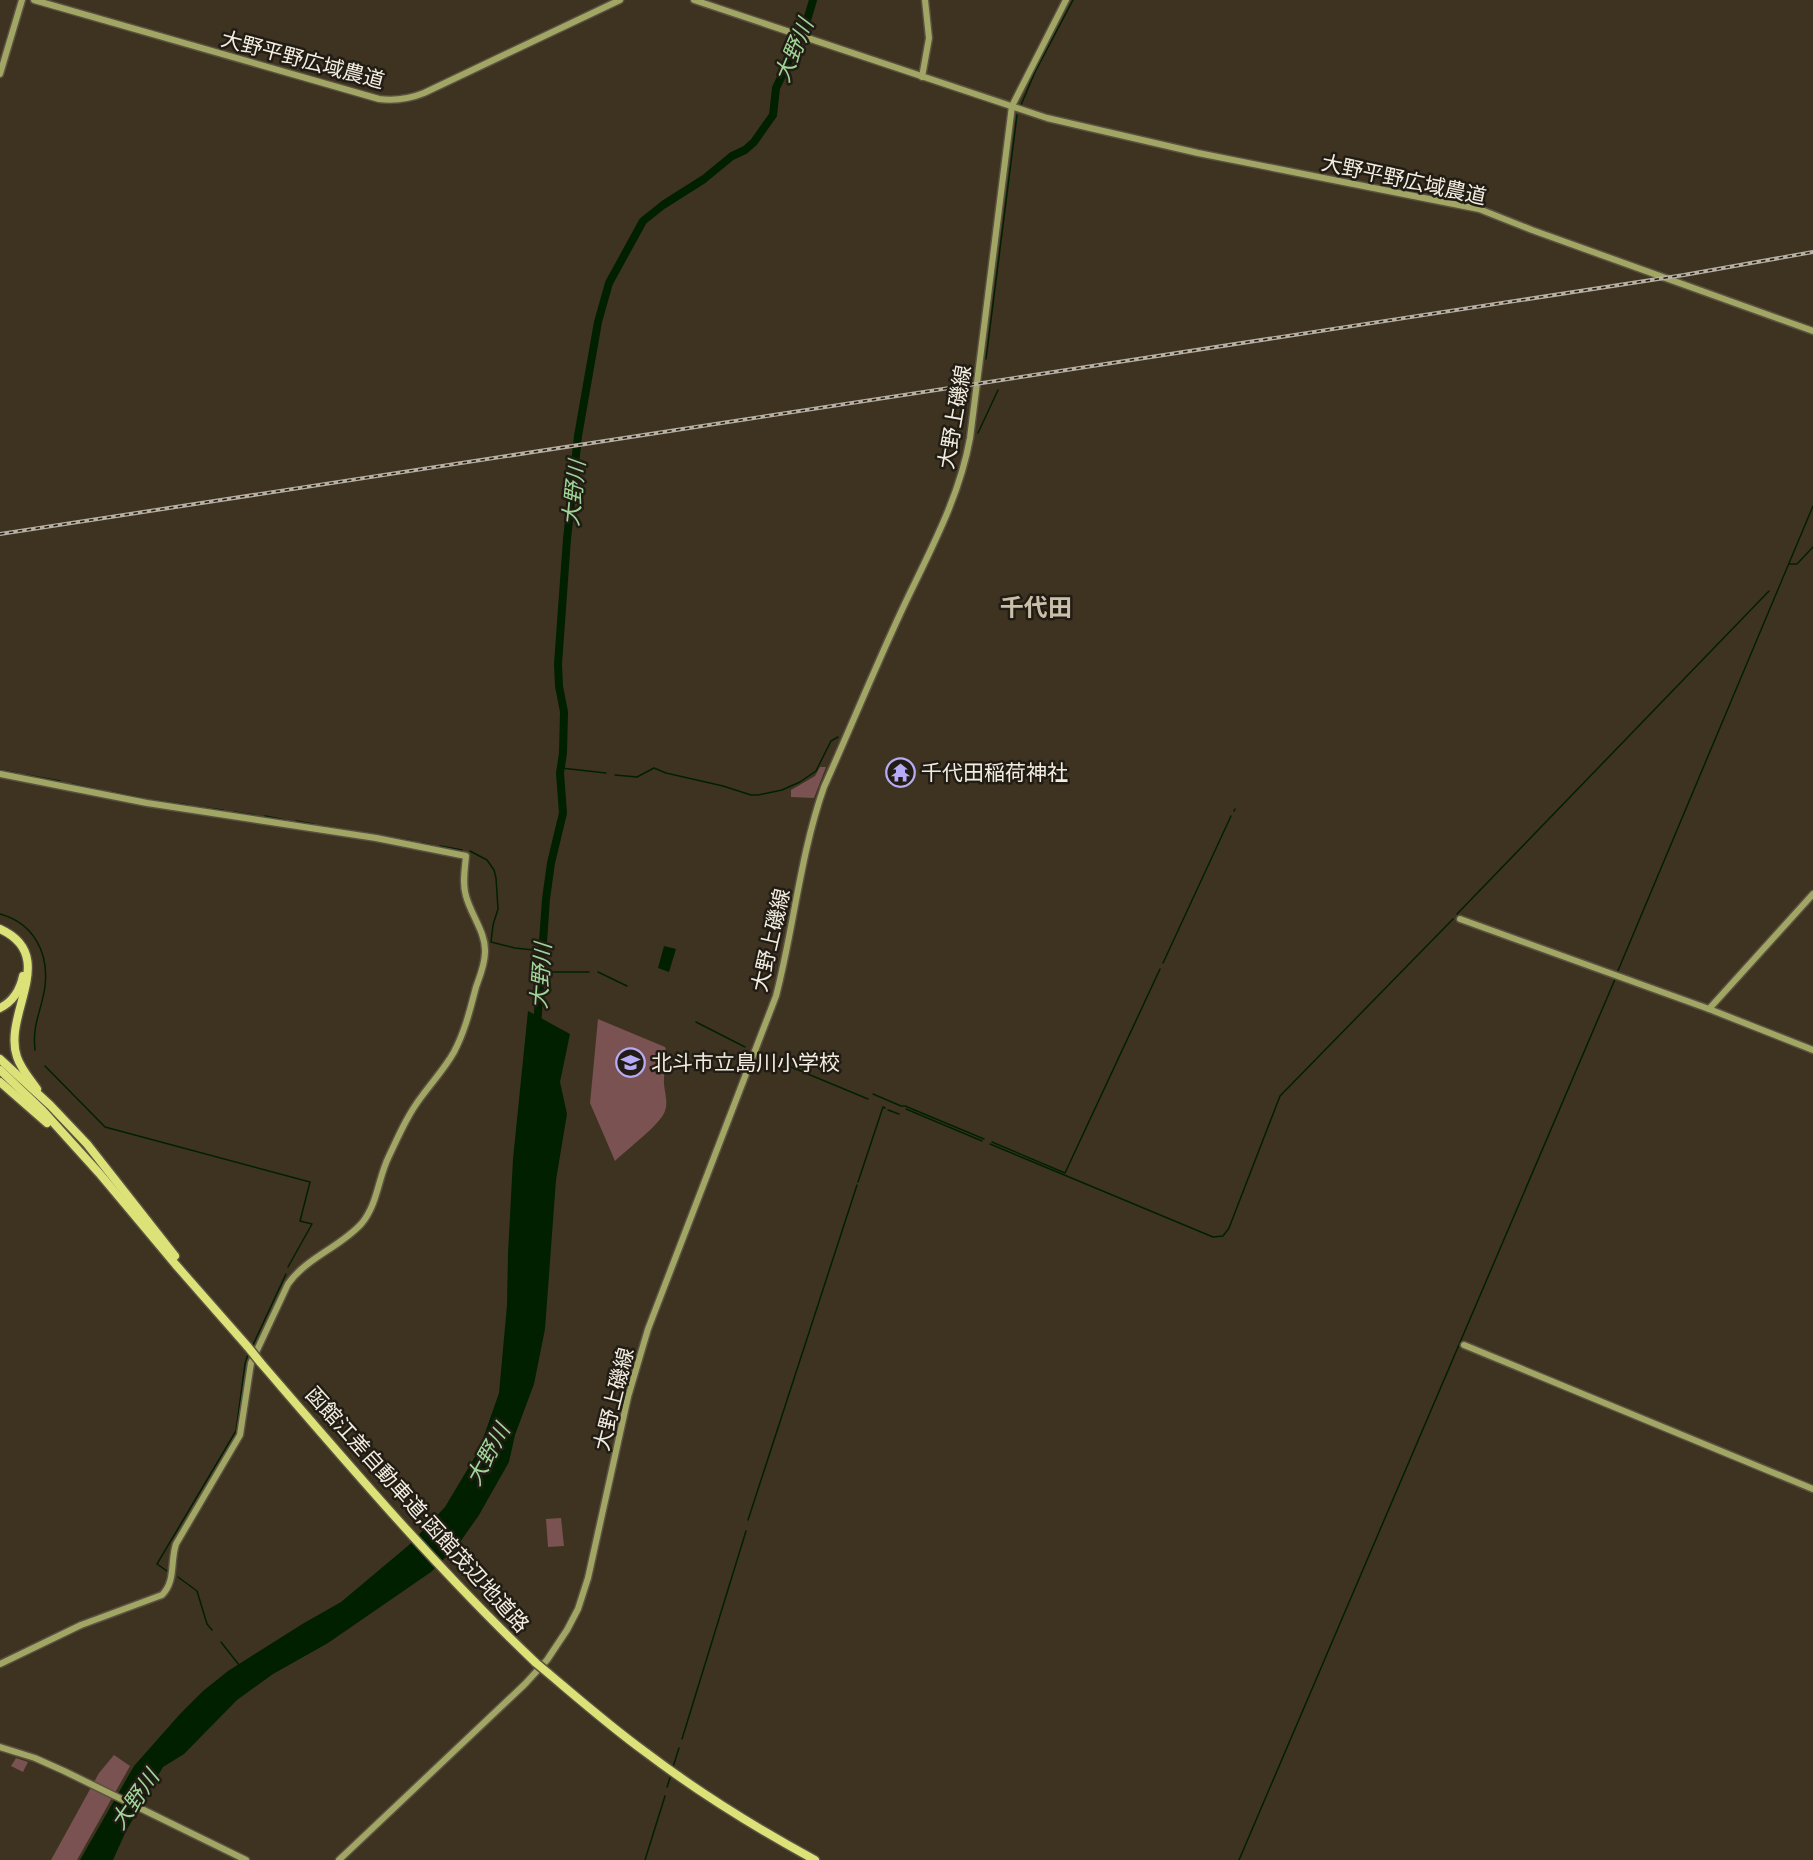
<svg xmlns="http://www.w3.org/2000/svg" width="1813" height="1860" font-family="'Golos Text','Noto Sans JP',sans-serif">
<style>
.green{fill:#795251}
.water{fill:#012000}
.lines{fill:none;stroke-linecap:round;stroke-linejoin:round}
.stream{stroke:#012000;stroke-width:1.5}
.river{stroke:#012000;stroke-width:8}
.secondary-casing{stroke:#5b5140;stroke-width:9}
.highway-casing{stroke:#5b5140;stroke-width:11}
.secondary{stroke:#a2a664;stroke-width:6}
.highway{stroke:#dce277;stroke-width:8}
.rail-casing{stroke:#b7afa1;stroke-width:4}
.rail{stroke:#211c14;stroke-width:1.5;stroke-dasharray:4.5;stroke-linecap:butt}
.highway-bridge-casing{stroke:#5b5140;stroke-width:11;stroke-linecap:butt}
.highway-bridge{stroke:#dce277;stroke-width:8}
.labels{text-anchor:middle;dominant-baseline:central;stroke-width:5;stroke-linejoin:round;paint-order:stroke}
.street-label{font-size:21px;fill:#f3ede1;stroke:#211c14}
.poi-label{font-size:21px;fill:#f3ede1;stroke:#211c14;text-anchor:start}
.water-label{font-size:22px;font-style:italic;fill:#a0d598;stroke:#211c14}
.quarter-label{font-size:24px;font-weight:bold;fill:#ccbfa9;stroke:#211c14}
</style>
<rect width="100%" height="100%" fill="#3e3321"/>
<!-- green -->
<g class="green">
<path d="M 820,767 L 826,767 L 814,798 L 791,797 L 791,790 L 815,776 Z"/>
<path d="M 598,1019 L 665,1047 C 672,1067 666,1061 664,1078 C 663,1089 669,1101 665,1111 C 661,1124 626,1150 615,1161 L 590,1103 Z"/>
<path d="M 561,1518 L 564,1546 L 548,1547 L 546,1519 Z"/>
<path d="M 114,1755 L 130,1766 L 77,1860 L 51,1860 L 99,1773 Z"/>
<path d="M 16,1758 L 28,1762 L 23,1772 L 11,1766 Z"/>
</g>
<!-- water -->
<g class="water">
<path d="M 664,946 L 676,949 L 669,972 L 658,968 Z"/>
<path d="M 528,1011 L 570,1034 L 560,1082 L 567,1114 L 556,1180 L 545,1329 L 534,1384 L 515,1435 L 509,1462 L 479,1515 L 458,1545 L 431,1572 L 328,1643 L 273,1674 L 237,1700 L 184,1754 L 163,1767 L 126,1831 L 113,1860 L 80,1860 L 134,1766 L 180,1714 L 203,1691 L 228,1671 L 304,1623 L 341,1602 L 409,1545 L 445,1507 L 479,1450 L 499,1393 L 507,1305 L 508,1253 L 513,1159 Z"/>
</g>
<g class="lines">
<!-- stream -->
<g class="stream">
<path d="M 1021,105 L 1035,72 L 1073,0"/>
<path d="M 986,359 L 1017,115"/>
<path d="M 978,433 L 998,390"/>
<path d="M 1789,564 L 1797,564 L 1813,547"/>
<path d="M 561,768 L 606,773"/>
<path d="M 0,770 L 17,773"/>
<path d="M 26,775 L 60,781"/>
<path d="M 615,775 L 637,777 L 654,768 L 666,773 L 723,786 L 751,795 L 758,795 L 782,790 L 800,782 L 816,771 L 831,741 L 838,737"/>
<path d="M 72,784 L 101,790"/>
<path d="M 112,792 L 142,798"/>
<path d="M 152,800 L 188,805"/>
<path d="M 196,807 L 223,810"/>
<path d="M 1234,811 L 1235,809"/>
<path d="M 234,812 L 254,815"/>
<path d="M 265,816 L 285,820"/>
<path d="M 296,821 L 313,824"/>
<path d="M 322,826 L 351,831"/>
<path d="M 361,832 L 378,835"/>
<path d="M 388,837 L 412,841"/>
<path d="M 422,843 L 432,845"/>
<path d="M 440,846 L 462,850"/>
<path d="M 470,851 L 487,860 L 494,870 L 496,878 L 498,909 L 493,925 L 491,942 L 515,948 L 542,951"/>
<path d="M 0,914 C 33,923 49,952 45,986 C 42,1010 32,1023 35,1050"/>
<path d="M 1457,914 L 1769,591"/>
<path d="M 1163,963 L 1231,816"/>
<path d="M 541,972 L 589,972"/>
<path d="M 598,972 L 627,986"/>
<path d="M 1617,973 L 1813,506"/>
<path d="M 696,1022 L 745,1047"/>
<path d="M 762,1055 L 868,1099"/>
<path d="M 45,1066 L 105,1127 L 310,1182 L 300,1221 L 312,1224 L 288,1267"/>
<path d="M 873,1094 L 901,1106 L 905,1106 L 984,1139"/>
<path d="M 906,1109 L 982,1141"/>
<path d="M 888,1110 L 899,1114"/>
<path d="M 992,1142 L 1065,1173 L 1160,969"/>
<path d="M 990,1144 L 1213,1237 L 1223,1236 L 1229,1228 L 1280,1096 L 1453,919"/>
<path d="M 858,1182 L 883,1107 L 885,1108"/>
<path d="M 252,1347 L 286,1274"/>
<path d="M 748,1520 L 857,1185"/>
<path d="M 167,1571 L 157,1564 L 236,1431 L 245,1364 L 248,1354"/>
<path d="M 178,1577 L 197,1591 L 207,1624 L 212,1630"/>
<path d="M 221,1642 L 239,1665"/>
<path d="M 682,1739 L 746,1531"/>
<path d="M 673,1767 L 679,1748"/>
<path d="M 667,1787 L 671,1775"/>
<path d="M 645,1860 L 665,1796"/>
<path d="M 1239,1860 L 1616,977"/>
</g>
<!-- river -->
<path class="river" d="M 537,1027 L 546,899 L 551,863 L 563,813 L 560,773 L 563,753 L 564,712 L 559,686 L 558,664 L 567,539 L 578,436 L 598,322 L 609,283 L 643,221 L 663,205 L 704,179 L 732,156 L 745,150 L 754,142 L 773,115 L 776,88 L 805,27 L 813,0"/>
<defs>
<g id="secondary">
<path d="M 34,0 L 379,99 C 396,101 409,99 424,93 L 620,0"/>
<path d="M 694,0 L 1047,118 L 1198,153 L 1479,209 L 1532,230 L 1813,331"/>
<path d="M 0,74 L 22,0"/>
<path d="M 922,77 L 929,38 L 925,0"/>
<path d="M 0,774 L 147,803 L 376,838 L 466,856 C 465,869 462,883 466,896 C 471,915 486,933 485,952 C 485,964 480,976 476,987 C 470,1010 465,1031 454,1052 C 445,1068 433,1081 422,1096 C 408,1114 399,1135 389,1156 C 378,1178 378,1203 362,1223 C 341,1247 307,1257 288,1284 L 251,1363 L 240,1435 L 176,1544 C 170,1562 176,1581 162,1595 L 81,1625 L 0,1664"/>
<path d="M 1460,919 L 1709,1009 L 1813,894"/>
<path d="M 1709,1009 L 1813,1050"/>
<path d="M 1464,1345 L 1813,1489"/>
<path d="M 0,1747 L 35,1758 L 64,1771 L 246,1860"/>
<path d="M 339,1860 L 525,1684 L 547,1660 L 567,1630 L 578,1609 L 588,1578 L 628,1397 L 648,1329 L 776,996 C 794,927 800,855 824,787 C 850,729 874,670 901,612 C 927,556 959,500 970,438 L 1012,106 L 1066,0"/>
</g>
<g id="highway">
<path d="M 0,929 C 60,956 2,1014 17,1057 C 21,1069 30,1079 37,1089"/>
<path d="M 0,1008 C 14,1001 20,990 23,976"/>
<path d="M 0,1059 L 50,1105 L 87,1144 L 175,1256"/>
<path d="M 0,1070 L 43,1111 L 99,1173 L 176,1265 L 248,1347"/>
<path d="M 0,1082 L 47,1123"/>
<path d="M 260,1362 C 349,1465 437,1569 536,1663"/>
<path d="M 548,1673 C 580,1700 611,1727 644,1751 C 698,1792 756,1828 815,1860"/>
</g>
</defs>
<!-- secondary casing -->
<use href="#secondary" class="secondary-casing"/>
<!-- highway casing -->
<use href="#highway" class="highway-casing"/>
<!-- secondary -->
<use href="#secondary" class="secondary"/>
<!-- highway -->
<use href="#highway" class="highway"/>
<defs>
<path id="rail" d="M 0,534 L 1684,275 L 1813,252"/>
</defs>
<!-- rail casing -->
<use href="#rail" class="rail-casing"/>
<!-- rail -->
<use href="#rail" class="rail"/>
<defs>
<g id="highway-bridge">
<path d="M 248,1347 L 260,1362"/>
<path d="M 536,1663 L 548,1673"/>
</g>
</defs>
<!-- highway-bridge casing -->
<use href="#highway-bridge" class="highway-bridge-casing"/>
<!-- highway-bridge -->
<use href="#highway-bridge" class="highway-bridge"/>
</g>
<!-- icons -->
<defs>
<symbol id="temple-ring" viewBox="-11 -11 22 22"><circle r="9.5" fill="#211c14" stroke="#b7abf7" stroke-width="1.5"/><path d="M0-6L5-2H3V0L6.5 2.5H4V6H1.5V3h-3V6H-4V2.5H-6.5L-3 0V-2H-5Z" fill="#b7abf7"/></symbol>
<symbol id="school-ring" viewBox="-11 -11 22 22"><circle r="9.5" fill="#211c14" stroke="#b7abf7" stroke-width="1.5"/><path d="M0-5L7-2L0 1L-7-2ZM-4 1L0 2.5L4 1V4Q0 6-4 4Z" fill="#b7abf7"/></symbol>
</defs>
<g fill-rule="evenodd">
<use href="#temple-ring" x="884" y="756" width="33" height="33"/>
<use href="#school-ring" x="614" y="1046" width="33" height="33"/>
</g>
<g class="labels">
<!-- street labels -->
<g class="street-label">
<text transform="translate(303 59) rotate(15)">大野平野広域農道</text>
<text transform="translate(1404 179) rotate(12)">大野平野広域農道</text>
<text transform="translate(954 417) rotate(-80)">大野上磯線</text>
<text transform="translate(770 940) rotate(-77)">大野上磯線</text>
<text transform="translate(613 1399) rotate(-76)">大野上磯線</text>
<text transform="translate(418 1509) rotate(48)">函館江差自動車道;函館茂辺地道路</text>
</g>
<!-- poi labels -->
<g class="poi-label">
<text x="921" y="772">千代田稲荷神社</text>
<text x="651" y="1062">北斗市立島川小学校</text>
</g>
<!-- water labels -->
<g class="water-label">
<text transform="translate(793 50) rotate(-67)">大野川</text>
<text transform="translate(573 493) rotate(-84)">大野川</text>
<text transform="translate(540 976) rotate(-86)">大野川</text>
<text transform="translate(487 1454) rotate(-61)">大野川</text>
<text transform="translate(134 1799) rotate(-55)">大野川</text>
</g>
<!-- quarter labels -->
<g class="quarter-label">
<text x="1036" y="606">千代田</text>
</g>
</g>
</svg>
